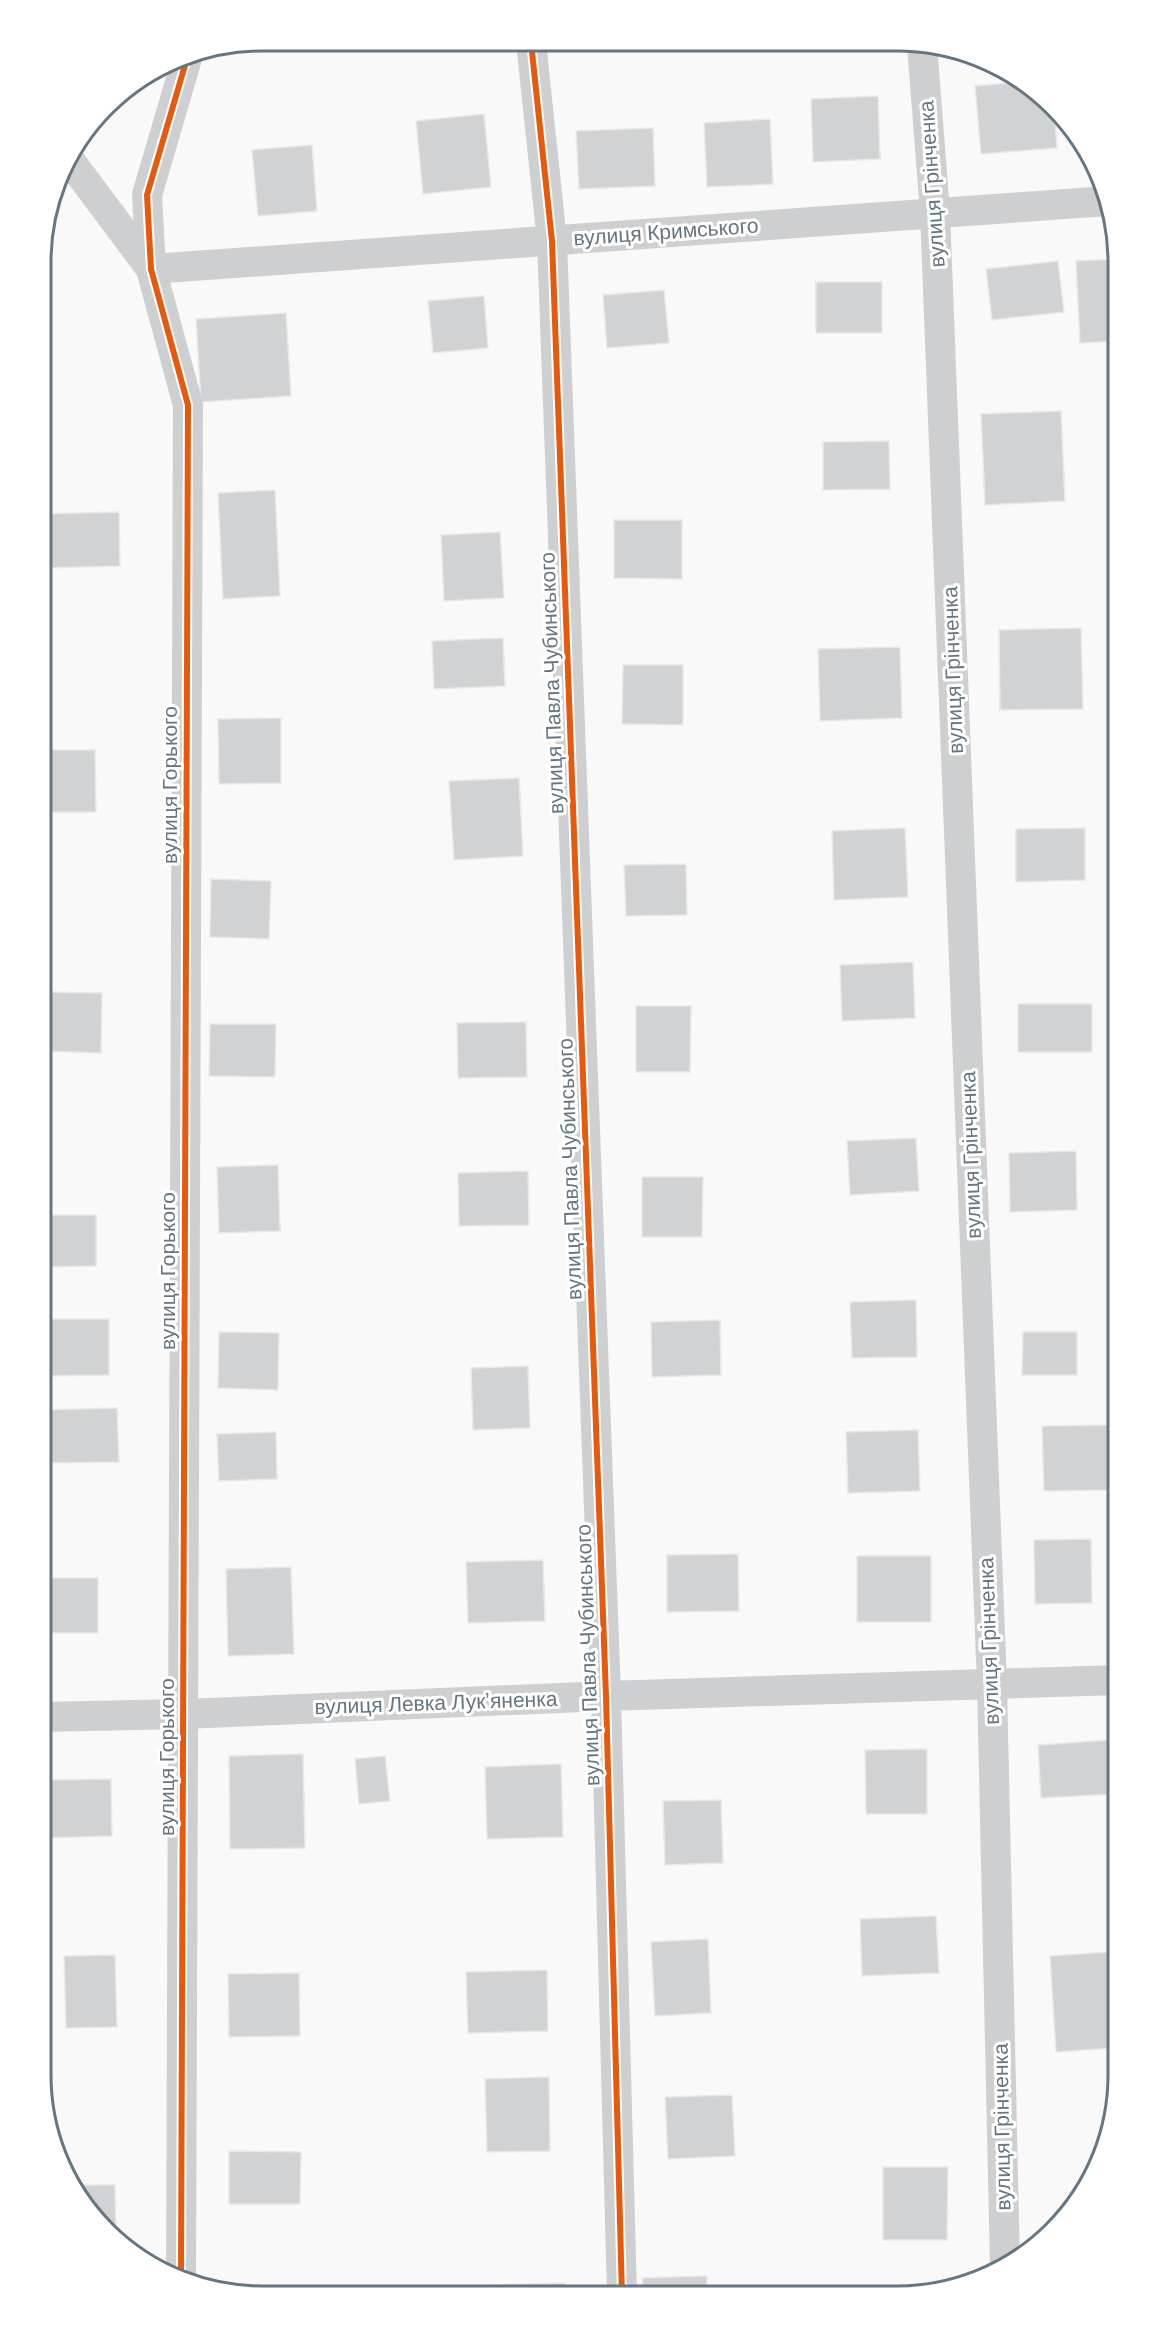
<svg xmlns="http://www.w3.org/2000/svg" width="1159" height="2337" font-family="'DM Sans',sans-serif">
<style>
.building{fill:#d0d2d3;stroke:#e8e8e8;stroke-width:1.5}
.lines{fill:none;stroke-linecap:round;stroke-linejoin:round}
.street{stroke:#cecfd0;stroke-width:30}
.cycleway-casing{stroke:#fff;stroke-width:10}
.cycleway{stroke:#e8590c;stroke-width:6}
.labels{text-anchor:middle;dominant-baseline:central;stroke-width:6;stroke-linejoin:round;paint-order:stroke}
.street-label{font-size:21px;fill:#657683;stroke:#fff}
.rim{fill:none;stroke:#657683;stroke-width:3}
</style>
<rect width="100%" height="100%" fill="#f9f9f9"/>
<!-- building -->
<g class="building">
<path d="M 1022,82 L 1043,96 L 1054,108 L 1057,148 L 981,154 L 975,86 Z"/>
<path d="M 878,96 L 880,159 L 813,162 L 811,99 Z"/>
<path d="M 484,114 L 491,187 L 423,194 L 416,121 Z"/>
<path d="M 770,119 L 773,184 L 707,187 L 704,123 Z"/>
<path d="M 653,128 L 655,186 L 579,189 L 576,131 Z"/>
<path d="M 312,145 L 317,211 L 258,216 L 252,150 Z"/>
<path d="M 1118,259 L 1118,341 L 1080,343 L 1076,261 Z"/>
<path d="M 1058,261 L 1064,312 L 992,320 L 986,269 Z"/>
<rect x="816" y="282" width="66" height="51"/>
<path d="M 664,290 L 669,343 L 607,348 L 603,295 Z"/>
<path d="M 484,296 L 488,348 L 433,353 L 428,301 Z"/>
<path d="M 286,313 L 291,396 L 201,402 L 196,319 Z"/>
<path d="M 1061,411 L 1065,501 L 985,505 L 981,414 Z"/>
<path d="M 889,441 L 890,489 L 823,490 L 823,442 Z"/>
<path d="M 275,490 L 280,596 L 223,599 L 218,493 Z"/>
<path d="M 119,512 L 120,566 L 42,568 L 42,514 Z"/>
<path d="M 614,520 L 682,520 L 682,579 L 614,578 Z"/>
<path d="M 500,532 L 504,598 L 444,601 L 441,535 Z"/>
<path d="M 1081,628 L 1083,709 L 1000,710 L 999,630 Z"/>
<path d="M 503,638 L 505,686 L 434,689 L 432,641 Z"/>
<path d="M 900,647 L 902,718 L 820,721 L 818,649 Z"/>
<path d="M 623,665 L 683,665 L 683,725 L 622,724 Z"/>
<path d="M 281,718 L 281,783 L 219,784 L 218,719 Z"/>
<path d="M 42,750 L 95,750 L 96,812 L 42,812 Z"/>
<path d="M 519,778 L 523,856 L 454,860 L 449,781 Z"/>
<path d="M 905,828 L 908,897 L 834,900 L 832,831 Z"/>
<path d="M 1085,828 L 1085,880 L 1016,882 L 1016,829 Z"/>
<path d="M 686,864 L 687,915 L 626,916 L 624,865 Z"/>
<path d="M 211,879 L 271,881 L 269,939 L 210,937 Z"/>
<path d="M 913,962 L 915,1018 L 842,1021 L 840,965 Z"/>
<path d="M 42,992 L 102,993 L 101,1053 L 42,1051 Z"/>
<rect x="1018" y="1004" width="74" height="48"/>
<path d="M 636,1006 L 691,1006 L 690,1072 L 636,1072 Z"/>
<path d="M 526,1022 L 527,1077 L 458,1078 L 457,1023 Z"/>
<path d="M 210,1024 L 276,1024 L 275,1077 L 209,1076 Z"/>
<path d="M 916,1138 L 919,1191 L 850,1195 L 847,1141 Z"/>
<path d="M 1076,1151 L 1077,1210 L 1010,1212 L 1009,1153 Z"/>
<path d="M 278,1165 L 280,1231 L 219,1233 L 217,1167 Z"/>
<path d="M 528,1171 L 529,1225 L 459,1226 L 458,1173 Z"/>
<path d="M 642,1177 L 703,1177 L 702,1237 L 642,1237 Z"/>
<path d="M 41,1215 L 96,1215 L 96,1266 L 41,1267 Z"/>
<path d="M 916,1300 L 917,1357 L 852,1358 L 850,1302 Z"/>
<path d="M 41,1319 L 109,1319 L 109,1375 L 41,1376 Z"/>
<path d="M 720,1320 L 721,1375 L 652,1377 L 651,1322 Z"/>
<path d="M 219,1332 L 279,1333 L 278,1390 L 218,1388 Z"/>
<path d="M 1023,1332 L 1077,1332 L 1077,1375 L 1022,1375 Z"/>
<path d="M 528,1366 L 530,1428 L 473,1430 L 471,1368 Z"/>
<path d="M 117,1408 L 119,1462 L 41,1463 L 41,1410 Z"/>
<path d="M 1118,1425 L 1118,1490 L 1044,1491 L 1042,1426 Z"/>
<path d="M 918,1430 L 920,1491 L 848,1493 L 846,1432 Z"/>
<path d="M 276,1432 L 277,1479 L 219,1481 L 217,1434 Z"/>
<path d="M 1091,1539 L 1092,1603 L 1035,1604 L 1034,1540 Z"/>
<path d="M 738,1554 L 739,1611 L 667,1612 L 667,1555 Z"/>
<rect x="857" y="1556" width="74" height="66"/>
<path d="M 543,1560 L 545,1621 L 468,1623 L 466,1562 Z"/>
<path d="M 291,1567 L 294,1654 L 228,1656 L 226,1569 Z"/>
<rect x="41" y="1578" width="57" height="55"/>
<path d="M 1110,1740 L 1114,1794 L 1041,1798 L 1038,1745 Z"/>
<path d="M 927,1749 L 927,1814 L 866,1814 L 865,1750 Z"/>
<path d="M 303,1754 L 305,1848 L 230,1849 L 229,1756 Z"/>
<path d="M 385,1756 L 390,1801 L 359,1804 L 355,1759 Z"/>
<path d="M 561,1764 L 563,1837 L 487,1839 L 485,1767 Z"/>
<path d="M 111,1779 L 112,1836 L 42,1838 L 41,1780 Z"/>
<path d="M 721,1800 L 723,1863 L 665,1865 L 663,1801 Z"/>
<path d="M 936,1916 L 939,1973 L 862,1976 L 860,1919 Z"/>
<path d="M 708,1939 L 711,2013 L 655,2016 L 651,1942 Z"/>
<path d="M 1109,1952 L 1115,2048 L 1056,2052 L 1050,1956 Z"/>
<path d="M 115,1955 L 117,2027 L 66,2028 L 64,1956 Z"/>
<path d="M 547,1970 L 548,2031 L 468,2033 L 466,1972 Z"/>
<path d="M 299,1973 L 300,2036 L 229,2037 L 228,1974 Z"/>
<path d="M 549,2077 L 550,2151 L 487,2152 L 485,2079 Z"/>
<path d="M 732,2095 L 735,2156 L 668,2159 L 665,2097 Z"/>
<path d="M 229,2151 L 301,2152 L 300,2204 L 229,2204 Z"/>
<path d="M 883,2167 L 948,2167 L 947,2240 L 883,2240 Z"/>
<path d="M 72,2185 L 115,2185 L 116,2238 L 113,2238 L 78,2198 Z"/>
<path d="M 1073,2209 L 1058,2224 L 1057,2210 Z"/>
<path d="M 707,2276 L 707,2296 L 643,2296 L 642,2278 Z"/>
<path d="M 565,2283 L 565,2296 L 493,2295 L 493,2285 Z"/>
</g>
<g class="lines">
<!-- street -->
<g class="street">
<path d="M 531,42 L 552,241 L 606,1696 L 622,2296"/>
<path d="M 922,45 L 935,212 L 992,1685 L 1005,2266"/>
<path d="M 68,158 L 151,269"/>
<path d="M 151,269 L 1108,201"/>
<path d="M 41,1717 L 183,1714 L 606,1696 L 1118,1680"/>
<path d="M 181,2279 L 188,405 L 151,269 L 147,195 L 188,55"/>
</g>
<defs>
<g id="cycleway">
<path d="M 531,42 L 552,241 L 606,1696 L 622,2296"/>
<path d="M 181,2279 L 188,405 L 151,269 L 147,195 L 188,55"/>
</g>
</defs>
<!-- cycleway casing -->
<use href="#cycleway" class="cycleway-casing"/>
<!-- cycleway -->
<use href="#cycleway" class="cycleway"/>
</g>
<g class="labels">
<!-- street labels -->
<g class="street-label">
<text transform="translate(932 184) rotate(-94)">вулиця Грінченка</text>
<text transform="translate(666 232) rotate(-4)">вулиця Кримського</text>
<text transform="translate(953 670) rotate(-92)">вулиця Грінченка</text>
<text transform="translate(552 683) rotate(-92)">вулиця Павла Чубинського</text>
<text transform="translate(170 785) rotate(-90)">вулиця Горького</text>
<text transform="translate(971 1155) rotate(-92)">вулиця Грінченка</text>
<text transform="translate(570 1169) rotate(-92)">вулиця Павла Чубинського</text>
<text transform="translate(168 1271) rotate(-90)">вулиця Горького</text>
<text transform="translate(989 1641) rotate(-92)">вулиця Грінченка</text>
<text transform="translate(588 1655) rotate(-92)">вулиця Павла Чубинського</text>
<text transform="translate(436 1703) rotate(-2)">вулиця Левка Лукʼяненка</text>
<text transform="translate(167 1757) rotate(-90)">вулиця Горького</text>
<text transform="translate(1002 2127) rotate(-91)">вулиця Грінченка</text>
</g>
</g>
<!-- crop -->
<path d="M0 0H1159V2337H0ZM262 51H897A211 211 0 0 1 1108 262V2075A211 211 0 0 1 897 2286H262A211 211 0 0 1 51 2075V262A211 211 0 0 1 262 51Z" fill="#fff" fill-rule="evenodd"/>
<path class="rim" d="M262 51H897A211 211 0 0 1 1108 262V2075A211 211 0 0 1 897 2286H262A211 211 0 0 1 51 2075V262A211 211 0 0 1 262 51Z"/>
</svg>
